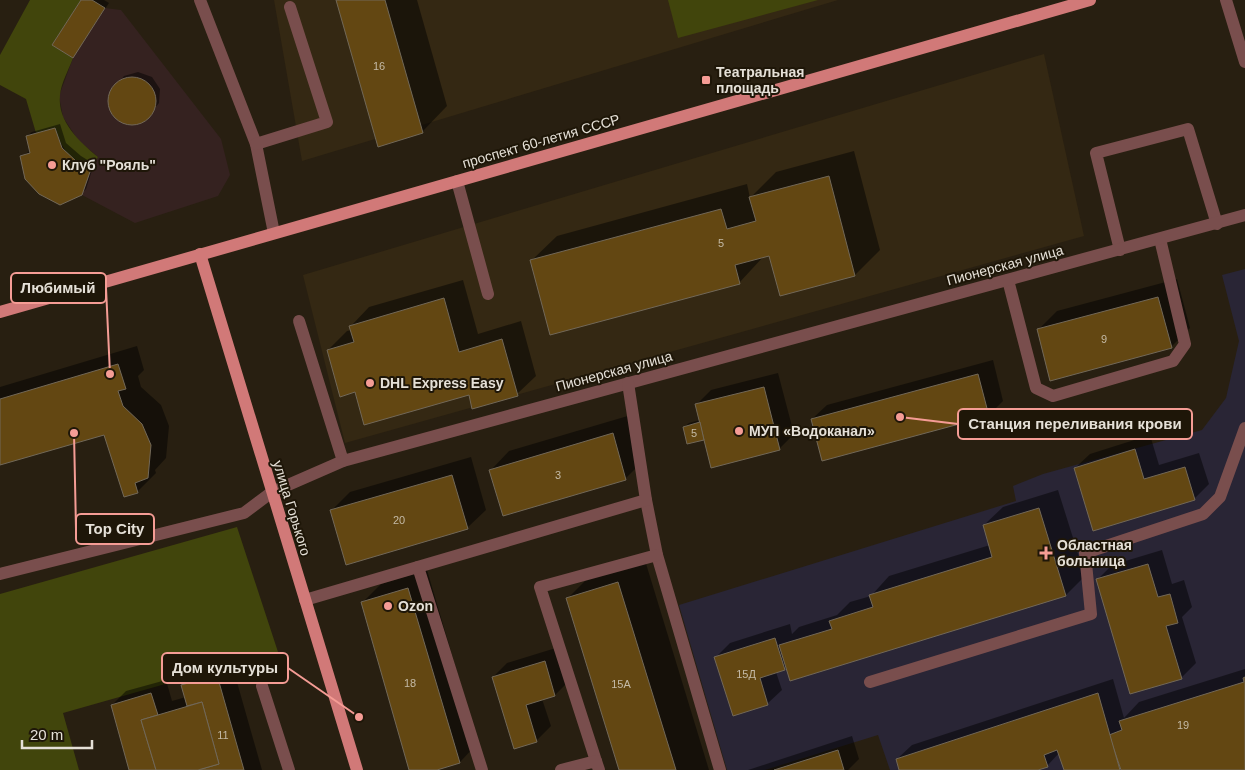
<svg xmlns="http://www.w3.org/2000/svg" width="1245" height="770" font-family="Arial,sans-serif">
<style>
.built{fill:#342813}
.industrial{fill:#352220}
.medical{fill:#292535}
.green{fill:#41450c}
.shadow{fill:#0007}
.building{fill:#634712;stroke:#726858}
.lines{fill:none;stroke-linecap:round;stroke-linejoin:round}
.minor{stroke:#794e4d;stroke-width:12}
.major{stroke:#d17978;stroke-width:12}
.poi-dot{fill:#f59c95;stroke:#1e1608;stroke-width:2}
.labels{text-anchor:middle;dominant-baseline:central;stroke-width:4;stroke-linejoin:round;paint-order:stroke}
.number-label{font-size:11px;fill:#c4baa6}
.poi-label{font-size:14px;font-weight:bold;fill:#e5e0d7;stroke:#1e1608;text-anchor:start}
.street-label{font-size:14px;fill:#e5e0d7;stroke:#1e1608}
.leader{fill:none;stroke:#f59c95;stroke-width:2}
.callout-dot{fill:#f59c95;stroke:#1e1608;stroke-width:2}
.callout{fill:#1e1608;stroke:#f59c95;stroke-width:2}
.callout-label{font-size:15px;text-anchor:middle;font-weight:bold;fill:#e5e0d7}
</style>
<rect width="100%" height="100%" fill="#281f11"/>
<!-- built -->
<g class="built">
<path d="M 274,0 L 838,0 L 302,161 Z"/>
<path d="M 1044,54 L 1084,236 L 345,443 L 303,275 Z"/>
</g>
<!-- industrial -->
<path class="industrial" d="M 105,8 L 121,10 L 221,139 L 230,175 L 218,196 L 135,223 L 82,195 L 91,169 L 98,157 L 78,140 L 63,117 L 59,96 L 73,58 Z"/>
<!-- medical -->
<path class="medical" d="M 1245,269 L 1245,770 L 890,770 L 878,735 L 765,770 L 727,770 L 679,605 L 1016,501 L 1013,486 L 1043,474 L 1202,430 L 1226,398 L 1239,341 L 1222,275 Z"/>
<!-- green -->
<g class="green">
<path d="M 30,0 L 81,0 L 52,45 L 73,58 C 69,69 61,83 60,95 C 57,122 80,142 98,157 L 91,169 C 68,156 63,152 55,128 L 36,133 L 26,99 L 0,85 L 0,55 Z"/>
<path d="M 668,0 L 818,0 L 678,38 Z"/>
<path d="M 237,527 L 278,652 L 63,713 L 79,770 L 0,770 L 0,594 Z"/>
</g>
<!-- shadow -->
<g class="shadow">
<path d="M 82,0 L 104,0 L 109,3 L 73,56 Z"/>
<path d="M 337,0 L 417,0 L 447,106 L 422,132 Z"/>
<path d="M 138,72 L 152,77 L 160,89 L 159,103 L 145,120 L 131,124 L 117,119 L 110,107 L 110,93 L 124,76 Z"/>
<path d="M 60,124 L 66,143 L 81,156 L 94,164 L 86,189 L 81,194 L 21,157 L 31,150 L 27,136 L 32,132 Z"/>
<path d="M 854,151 L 880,250 L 855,275 L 781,295 L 770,255 L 764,256 L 739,283 L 531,261 L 557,236 L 747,184 L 750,198 L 776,172 Z"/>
<path d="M 1177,279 L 1190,328 L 1171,347 L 1038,330 L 1057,311 Z"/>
<path d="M 463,280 L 478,334 L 521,321 L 536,376 L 517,394 L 355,390 L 328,350 L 347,331 L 352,330 L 351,326 L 369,307 Z"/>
<path d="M 137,346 L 144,370 L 138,376 L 141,387 L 161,405 L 169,426 L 166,458 L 155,470 L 156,473 L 137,492 L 105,434 L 0,463 L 0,387 Z"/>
<path d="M 993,360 L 1003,401 L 989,415 L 812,419 L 827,405 Z"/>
<path d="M 778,373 L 794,434 L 779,449 L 705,438 L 684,427 L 689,423 L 700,420 L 697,404 L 711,390 Z"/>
<path d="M 631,415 L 644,460 L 626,478 L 504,515 L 491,470 L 509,451 Z"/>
<path d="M 1150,435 L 1159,465 L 1199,453 L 1209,484 L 1194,499 L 1075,468 L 1090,454 Z"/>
<path d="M 471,457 L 486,510 L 467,528 L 331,511 L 350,492 Z"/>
<path d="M 1058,490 L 1085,576 L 1066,595 L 791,680 L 787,667 L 776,672 L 782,690 L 767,704 L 716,657 L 730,643 L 790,624 L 792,634 L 799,627 L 837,615 L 850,602 L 871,596 L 889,576 L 990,545 L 984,525 L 1003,507 Z"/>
<path d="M 1162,550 L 1172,584 L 1184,580 L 1192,607 L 1182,617 L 1196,663 L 1181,678 L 1097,580 L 1112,565 Z"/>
<path d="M 644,557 L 709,770 L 621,770 L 568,598 L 593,573 Z"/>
<path d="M 427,570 L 478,743 L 460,762 L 432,770 L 411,770 L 362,603 L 381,584 Z"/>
<path d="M 559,647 L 569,681 L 555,695 L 542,699 L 551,726 L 536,741 L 493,677 L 507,663 Z"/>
<path d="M 231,661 L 262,770 L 130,770 L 112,705 L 126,691 L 166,680 L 172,701 L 186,697 L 183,685 L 197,671 Z"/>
<path d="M 1245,669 L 1245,770 L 1065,770 L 1059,753 L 1048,765 L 1034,770 L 901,770 L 897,759 L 912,745 L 1113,679 L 1124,718 L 1139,702 Z"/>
<path d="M 852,736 L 859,759 L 848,770 L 748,770 Z"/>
</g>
<!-- building -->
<g class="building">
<path d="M 81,0 L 92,0 L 105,8 L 73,58 L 52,45 Z"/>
<path d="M 336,0 L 385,0 L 423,133 L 378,147 Z"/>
<circle cx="132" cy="101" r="24"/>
<path d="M 55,128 L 62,148 L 76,161 L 91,169 L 82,195 L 60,205 L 39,194 L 25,179 L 20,156 L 30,153 L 26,136 Z"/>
<path d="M 829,176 L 855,276 L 780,296 L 769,256 L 735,265 L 740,284 L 550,335 L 530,260 L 721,209 L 727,229 L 756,221 L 749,197 Z"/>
<path d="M 1158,297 L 1172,348 L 1050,381 L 1037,329 Z"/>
<path d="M 444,298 L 459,352 L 502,339 L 518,396 L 472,409 L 469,395 L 364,425 L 355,392 L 340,397 L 327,350 L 354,342 L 349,326 Z"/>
<path d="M 118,364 L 126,389 L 118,391 L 123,406 L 142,424 L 151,445 L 148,478 L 135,483 L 138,493 L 124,497 L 104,435 L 0,465 L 0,399 Z"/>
<path d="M 978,374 L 989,416 L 822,461 L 811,419 Z"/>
<path d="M 764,387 L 780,450 L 711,468 L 695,404 Z"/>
<path d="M 700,422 L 704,440 L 687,444 L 683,427 Z"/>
<path d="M 613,433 L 626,480 L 503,516 L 489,470 Z"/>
<path d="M 1135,449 L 1144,479 L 1185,467 L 1195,500 L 1093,531 L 1074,468 Z"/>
<path d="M 452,475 L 468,529 L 346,565 L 330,510 Z"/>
<path d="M 1039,508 L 1066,596 L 790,681 L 779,645 L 832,629 L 829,621 L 873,607 L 869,595 L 992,557 L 983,525 Z"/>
<path d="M 1148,564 L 1158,597 L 1170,594 L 1178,623 L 1166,626 L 1182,679 L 1130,694 L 1096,579 Z"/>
<path d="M 618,582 L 676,770 L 619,770 L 566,598 Z"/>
<path d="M 408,588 L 460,763 L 437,770 L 409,770 L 361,602 Z"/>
<path d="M 775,638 L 785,670 L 760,678 L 768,705 L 733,716 L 714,657 Z"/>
<path d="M 545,661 L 555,696 L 526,705 L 537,742 L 514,749 L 492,677 Z"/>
<path d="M 217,675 L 244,770 L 198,770 L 219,764 L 202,702 L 187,706 L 181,685 Z"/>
<path d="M 1245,677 L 1245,770 L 1121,770 L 1109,735 L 1122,730 L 1119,721 L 1244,682 L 1243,678 Z"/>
<path d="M 151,693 L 158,715 L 141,720 L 156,770 L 129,770 L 111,705 Z"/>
<path d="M 1098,693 L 1120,770 L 1064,770 L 1057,750 L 1044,755 L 1048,767 L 1038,770 L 899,770 L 896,759 Z"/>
<path d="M 202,702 L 219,764 L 198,770 L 156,770 L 141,720 Z"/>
<path d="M 838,750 L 844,770 L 774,770 Z"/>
</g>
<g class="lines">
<!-- minor -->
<g class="minor">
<path d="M 200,0 L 256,144 L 274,233"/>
<path d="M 1226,0 L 1245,62"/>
<path d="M 256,144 L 327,122 L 290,7"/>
<path d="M 457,181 L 488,294"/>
<path d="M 1120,250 L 1096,153 L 1188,129 L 1217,224"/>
<path d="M 1008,280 L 1036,388 L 1053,396 L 1173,361 L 1185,344 L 1160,239"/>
<path d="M 299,321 L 343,461"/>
<path d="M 646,500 L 657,555 L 720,770"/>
<path d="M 418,567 L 482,770"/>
<path d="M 0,574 L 244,513 L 272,492 L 343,461 L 1245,215"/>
<path d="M 305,600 L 646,500 L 628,383"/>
<path d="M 870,682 L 1091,614 L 1085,553 L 1203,514 L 1220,497 L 1245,428"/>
<path d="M 262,686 L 289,770"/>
<path d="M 596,761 L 540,587 L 657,555"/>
<path d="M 561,770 L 596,761 L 599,770"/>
</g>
<!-- major -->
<g class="major">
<path d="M 200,254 L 357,770"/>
<path d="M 0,312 L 1090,0"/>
</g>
</g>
<!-- markers -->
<g class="poi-dot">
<rect x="701" y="75" width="10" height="10" rx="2.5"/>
<circle cx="52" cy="165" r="5"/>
<circle cx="370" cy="383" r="5"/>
<circle cx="739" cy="431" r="5"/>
<path d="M1043.5 545.5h5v5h5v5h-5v5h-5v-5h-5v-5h5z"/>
<circle cx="388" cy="606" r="5"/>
</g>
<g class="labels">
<!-- number labels -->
<g class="number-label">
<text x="379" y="66">16</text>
<text x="721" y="243">5</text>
<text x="1104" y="339">9</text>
<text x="694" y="433">5</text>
<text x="558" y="475">3</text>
<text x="399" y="520">20</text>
<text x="746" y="674">15Д</text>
<text x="410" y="683">18</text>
<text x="621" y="684">15А</text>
<text x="1183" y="725">19</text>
<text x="223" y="735">11</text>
</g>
<!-- poi labels -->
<g class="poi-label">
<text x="716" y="72">Театральная<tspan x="716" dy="16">площадь</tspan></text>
<text x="62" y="165">Клуб "Рояль"</text>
<text x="380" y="383">DHL Express Easy</text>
<text x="749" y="431">МУП «Водоканал»</text>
<text x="1057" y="545">Областная<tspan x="1057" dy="16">больница</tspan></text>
<text x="398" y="606">Ozon</text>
</g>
<!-- street labels -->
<g class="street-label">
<text transform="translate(541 141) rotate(-16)">проспект 60-летия СССР</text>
<text transform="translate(1005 265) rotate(-15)">Пионерская улица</text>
<text transform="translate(614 371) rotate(-15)">Пионерская улица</text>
<text transform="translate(292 508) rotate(73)">улица Горького</text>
</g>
</g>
<!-- callouts -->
<path class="leader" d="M110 374L106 288M900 417L958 424M74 433L76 529M359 717L288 668"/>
<g class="callout-dot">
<circle cx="110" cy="374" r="5"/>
<circle cx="900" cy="417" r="5"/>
<circle cx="74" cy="433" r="5"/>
<circle cx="359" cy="717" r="5"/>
</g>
<g class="callout">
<rect x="11" y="273" width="95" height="30" rx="5"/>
<rect x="958" y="409" width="234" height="30" rx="5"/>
<rect x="76" y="514" width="78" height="30" rx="5"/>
<rect x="162" y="653" width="126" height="30" rx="5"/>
</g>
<g class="callout-label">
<text x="58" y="293">Любимый</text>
<text x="1075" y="429">Станция переливания крови</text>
<text x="115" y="534">Top City</text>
<text x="225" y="673">Дом культуры</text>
</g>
<!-- scale -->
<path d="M22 740v8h70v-8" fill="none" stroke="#e5e0d7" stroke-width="2.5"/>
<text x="30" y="740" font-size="15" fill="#e5e0d7" stroke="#1e1608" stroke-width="4" paint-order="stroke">20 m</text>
</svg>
